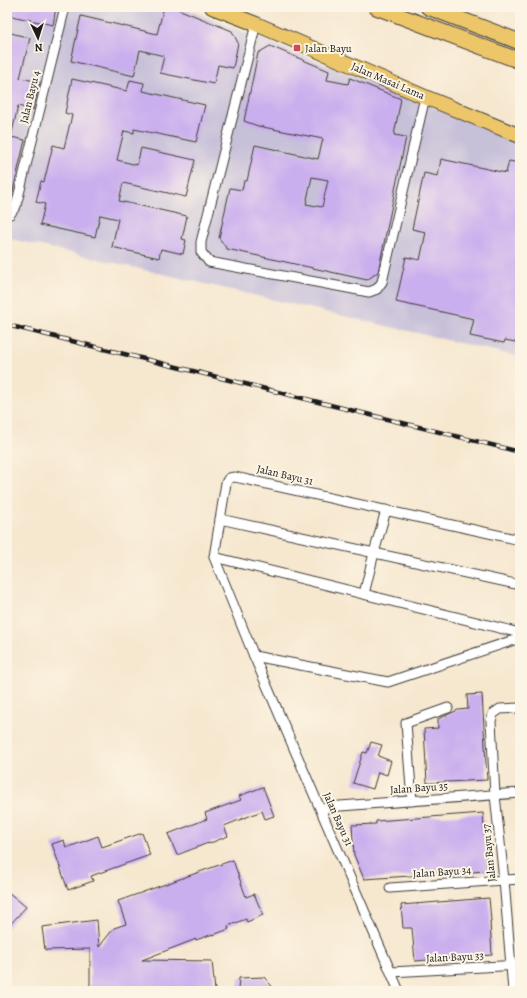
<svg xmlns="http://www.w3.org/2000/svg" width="527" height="998" font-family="Alegreya,serif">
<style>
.industrial{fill:#c7c0d9}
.building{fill:#caafee;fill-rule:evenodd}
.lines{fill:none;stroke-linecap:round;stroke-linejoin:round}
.minor-casing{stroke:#3d3a37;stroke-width:11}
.primary-casing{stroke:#3d3a37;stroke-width:16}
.trunk-casing{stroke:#3d3a37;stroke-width:17}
.minor{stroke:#fff;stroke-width:9}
.primary{stroke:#ecc669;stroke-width:14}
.trunk{stroke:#ecc669;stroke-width:15}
.rail-casing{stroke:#1c1c1c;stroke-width:4.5}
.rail{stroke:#fcf5e5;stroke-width:3;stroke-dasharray:9;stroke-linecap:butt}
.poi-dot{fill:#d1495b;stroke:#fcf5e5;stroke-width:1.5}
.labels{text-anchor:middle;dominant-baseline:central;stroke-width:4;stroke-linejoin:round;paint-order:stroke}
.poi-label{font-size:11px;fill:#1c1c1c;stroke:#fcf5e5;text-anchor:start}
.street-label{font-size:11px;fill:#1c1c1c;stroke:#fcf5e5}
</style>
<rect width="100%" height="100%" fill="#fcf5e5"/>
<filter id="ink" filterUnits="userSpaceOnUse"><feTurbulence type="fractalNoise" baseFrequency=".025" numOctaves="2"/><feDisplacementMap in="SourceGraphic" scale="8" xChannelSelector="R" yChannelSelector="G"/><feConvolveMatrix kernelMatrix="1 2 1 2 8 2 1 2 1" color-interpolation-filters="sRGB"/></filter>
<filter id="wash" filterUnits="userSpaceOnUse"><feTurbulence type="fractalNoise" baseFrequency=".012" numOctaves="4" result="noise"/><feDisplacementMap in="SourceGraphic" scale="16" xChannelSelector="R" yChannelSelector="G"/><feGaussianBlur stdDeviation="0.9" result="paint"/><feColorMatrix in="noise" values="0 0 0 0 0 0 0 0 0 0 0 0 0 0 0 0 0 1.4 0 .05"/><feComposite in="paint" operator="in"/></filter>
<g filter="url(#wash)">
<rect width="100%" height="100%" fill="#f6e7cf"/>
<!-- industrial -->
<path class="industrial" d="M 7,7 L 181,7 L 503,135 L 520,145 L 520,357 L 7,238 Z"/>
<g id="blocks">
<!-- building -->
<g class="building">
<path d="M 7,7 L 56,7 L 53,25 L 7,15 Z"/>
<path d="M 164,7 L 173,7 L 232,31 L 238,43 L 233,68 L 218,65 L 214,84 L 160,73 L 164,56 L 140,50 L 134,76 L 71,61 L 81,16 L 157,34 Z"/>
<path d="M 7,32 L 30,38 L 20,78 L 40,82 L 33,110 L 18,106 L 11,137 L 25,140 L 10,203 L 7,208 Z"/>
<path d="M 270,46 L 329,71 L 327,80 L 348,84 L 350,78 L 401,99 L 394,135 L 406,137 L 378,272 L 367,280 L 227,249 L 219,238 L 230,188 L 242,190 L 244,181 L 247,181 L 255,145 L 318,159 L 323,139 L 258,126 L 244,121 L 258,53 ZM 312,177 L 328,180 L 322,207 L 306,204 Z"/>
<path d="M 72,79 L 127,91 L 130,80 L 144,83 L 143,91 L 205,105 L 196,142 L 134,129 L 134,133 L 124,131 L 117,160 L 137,165 L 141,148 L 195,160 L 186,197 L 123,183 L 119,201 L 187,216 L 182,239 L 186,240 L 183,254 L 161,249 L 159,258 L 112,247 L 118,219 L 100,215 L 95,237 L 40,225 L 45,204 L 36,202 L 41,181 L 44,182 L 53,145 L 64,148 L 72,115 L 65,113 Z"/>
<path d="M 441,159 L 506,173 L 509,161 L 520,163 L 520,343 L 505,340 L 504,343 L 470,336 L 474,319 L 396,302 L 406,257 L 420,260 L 426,232 L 412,229 L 424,173 L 438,176 Z"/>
<path d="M 482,694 L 487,780 L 427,783 L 424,729 L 438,728 L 438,719 L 458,710 L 468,709 L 467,695 Z"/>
<path d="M 371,742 L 382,745 L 378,756 L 391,761 L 387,775 L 378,772 L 373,789 L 353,783 L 363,752 L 367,753 Z"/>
<path d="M 263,787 L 274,816 L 265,819 L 262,811 L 224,826 L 228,836 L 208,844 L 208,843 L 177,855 L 168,834 L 207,819 L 205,813 L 241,800 L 239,796 Z"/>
<path d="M 483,813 L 487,871 L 364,879 L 354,855 L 352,825 L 376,824 L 376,821 Z"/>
<path d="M 142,833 L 150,855 L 91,876 L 93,881 L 68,890 L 52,844 L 64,840 L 66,848 L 98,836 L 102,847 Z"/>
<path d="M 233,860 L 246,897 L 254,894 L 263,915 L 247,922 L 246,919 L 228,926 L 229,929 L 213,935 L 213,934 L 196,940 L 196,939 L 142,960 L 212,961 L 215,991 L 90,991 L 90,949 L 45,950 L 42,927 L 97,920 L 99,947 L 114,928 L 126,924 L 118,901 Z"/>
<path d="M 7,891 L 26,907 L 7,928 Z"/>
<path d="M 489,898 L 491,921 L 490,921 L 492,955 L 415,961 L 412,928 L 403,928 L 401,905 Z"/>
<path d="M 264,977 L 276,991 L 238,991 L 239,978 Z"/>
</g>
</g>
</g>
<g filter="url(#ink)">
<use href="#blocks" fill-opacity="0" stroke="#3d3a37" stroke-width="1"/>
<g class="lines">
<defs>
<g id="minor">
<path d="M 256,24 L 201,242 L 201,252 L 209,262 L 369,292 L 377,289 L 382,282 L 425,97"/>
<path d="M 7,215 L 10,214 L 16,206 L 65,7"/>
<path d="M 220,519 L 520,585"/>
<path d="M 214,557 L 520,633"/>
<path d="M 364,594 L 374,553 L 386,510"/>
<path d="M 254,656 L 388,682 L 520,638"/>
<path d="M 412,801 L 406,723 L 448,708"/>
<path d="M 321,809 L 340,806 L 520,793"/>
<path d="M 390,888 L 520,879"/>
<path d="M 391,972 L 520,965"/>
<path d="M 399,991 L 254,656 L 214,557 L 226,483 C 228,478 230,477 235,477 L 520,540"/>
<path d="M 513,991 L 504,880 L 495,795 L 491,721 L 493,714 L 500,709 L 520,708"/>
</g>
<path id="primary" d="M 212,7 L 256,24 L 425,97 L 520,136"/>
<g id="trunk">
<path d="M 376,7 L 520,61"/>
<path d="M 428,7 L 520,42"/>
</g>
</defs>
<!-- minor casing -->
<use href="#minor" class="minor-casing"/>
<!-- primary casing -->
<use href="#primary" class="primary-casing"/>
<!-- trunk casing -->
<use href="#trunk" class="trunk-casing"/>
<!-- minor -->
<use href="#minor" class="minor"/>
<!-- primary -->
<use href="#primary" class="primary"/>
<!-- trunk -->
<use href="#trunk" class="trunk"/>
<defs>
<path id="rail" d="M 7,325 L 520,452"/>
</defs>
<!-- rail casing -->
<use href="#rail" class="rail-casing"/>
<!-- rail -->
<use href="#rail" class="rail"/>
</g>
</g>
<!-- markers -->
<rect class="poi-dot" x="293" y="44" width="8" height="8" rx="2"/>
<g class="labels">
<!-- poi labels -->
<g class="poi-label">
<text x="305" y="48">Jalan Bayu</text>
</g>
<!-- street labels -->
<g class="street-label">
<text transform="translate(388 81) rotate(23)">Jalan Masai Lama</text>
<text transform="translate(30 97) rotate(-76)">Jalan Bayu 4</text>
<text transform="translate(285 475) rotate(13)">Jalan Bayu 31</text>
<text transform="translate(419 788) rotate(-4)">Jalan Bayu 35</text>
<text transform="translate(338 819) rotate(66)">Jalan Bayu 31</text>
<text transform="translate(489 853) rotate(-96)">Jalan Bayu 37</text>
<text transform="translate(442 872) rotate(-4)">Jalan Bayu 34</text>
<text transform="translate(455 957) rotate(-3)">Jalan Bayu 33</text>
</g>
</g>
<!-- margin -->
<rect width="527" height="998" fill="none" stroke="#fcf5e5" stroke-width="24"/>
<!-- north arrow -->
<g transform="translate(38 38) rotate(176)" stroke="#fcf5e5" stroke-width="3" paint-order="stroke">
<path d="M0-3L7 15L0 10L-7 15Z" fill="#1c1c1c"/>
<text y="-6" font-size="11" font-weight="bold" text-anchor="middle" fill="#1c1c1c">N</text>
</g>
</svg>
